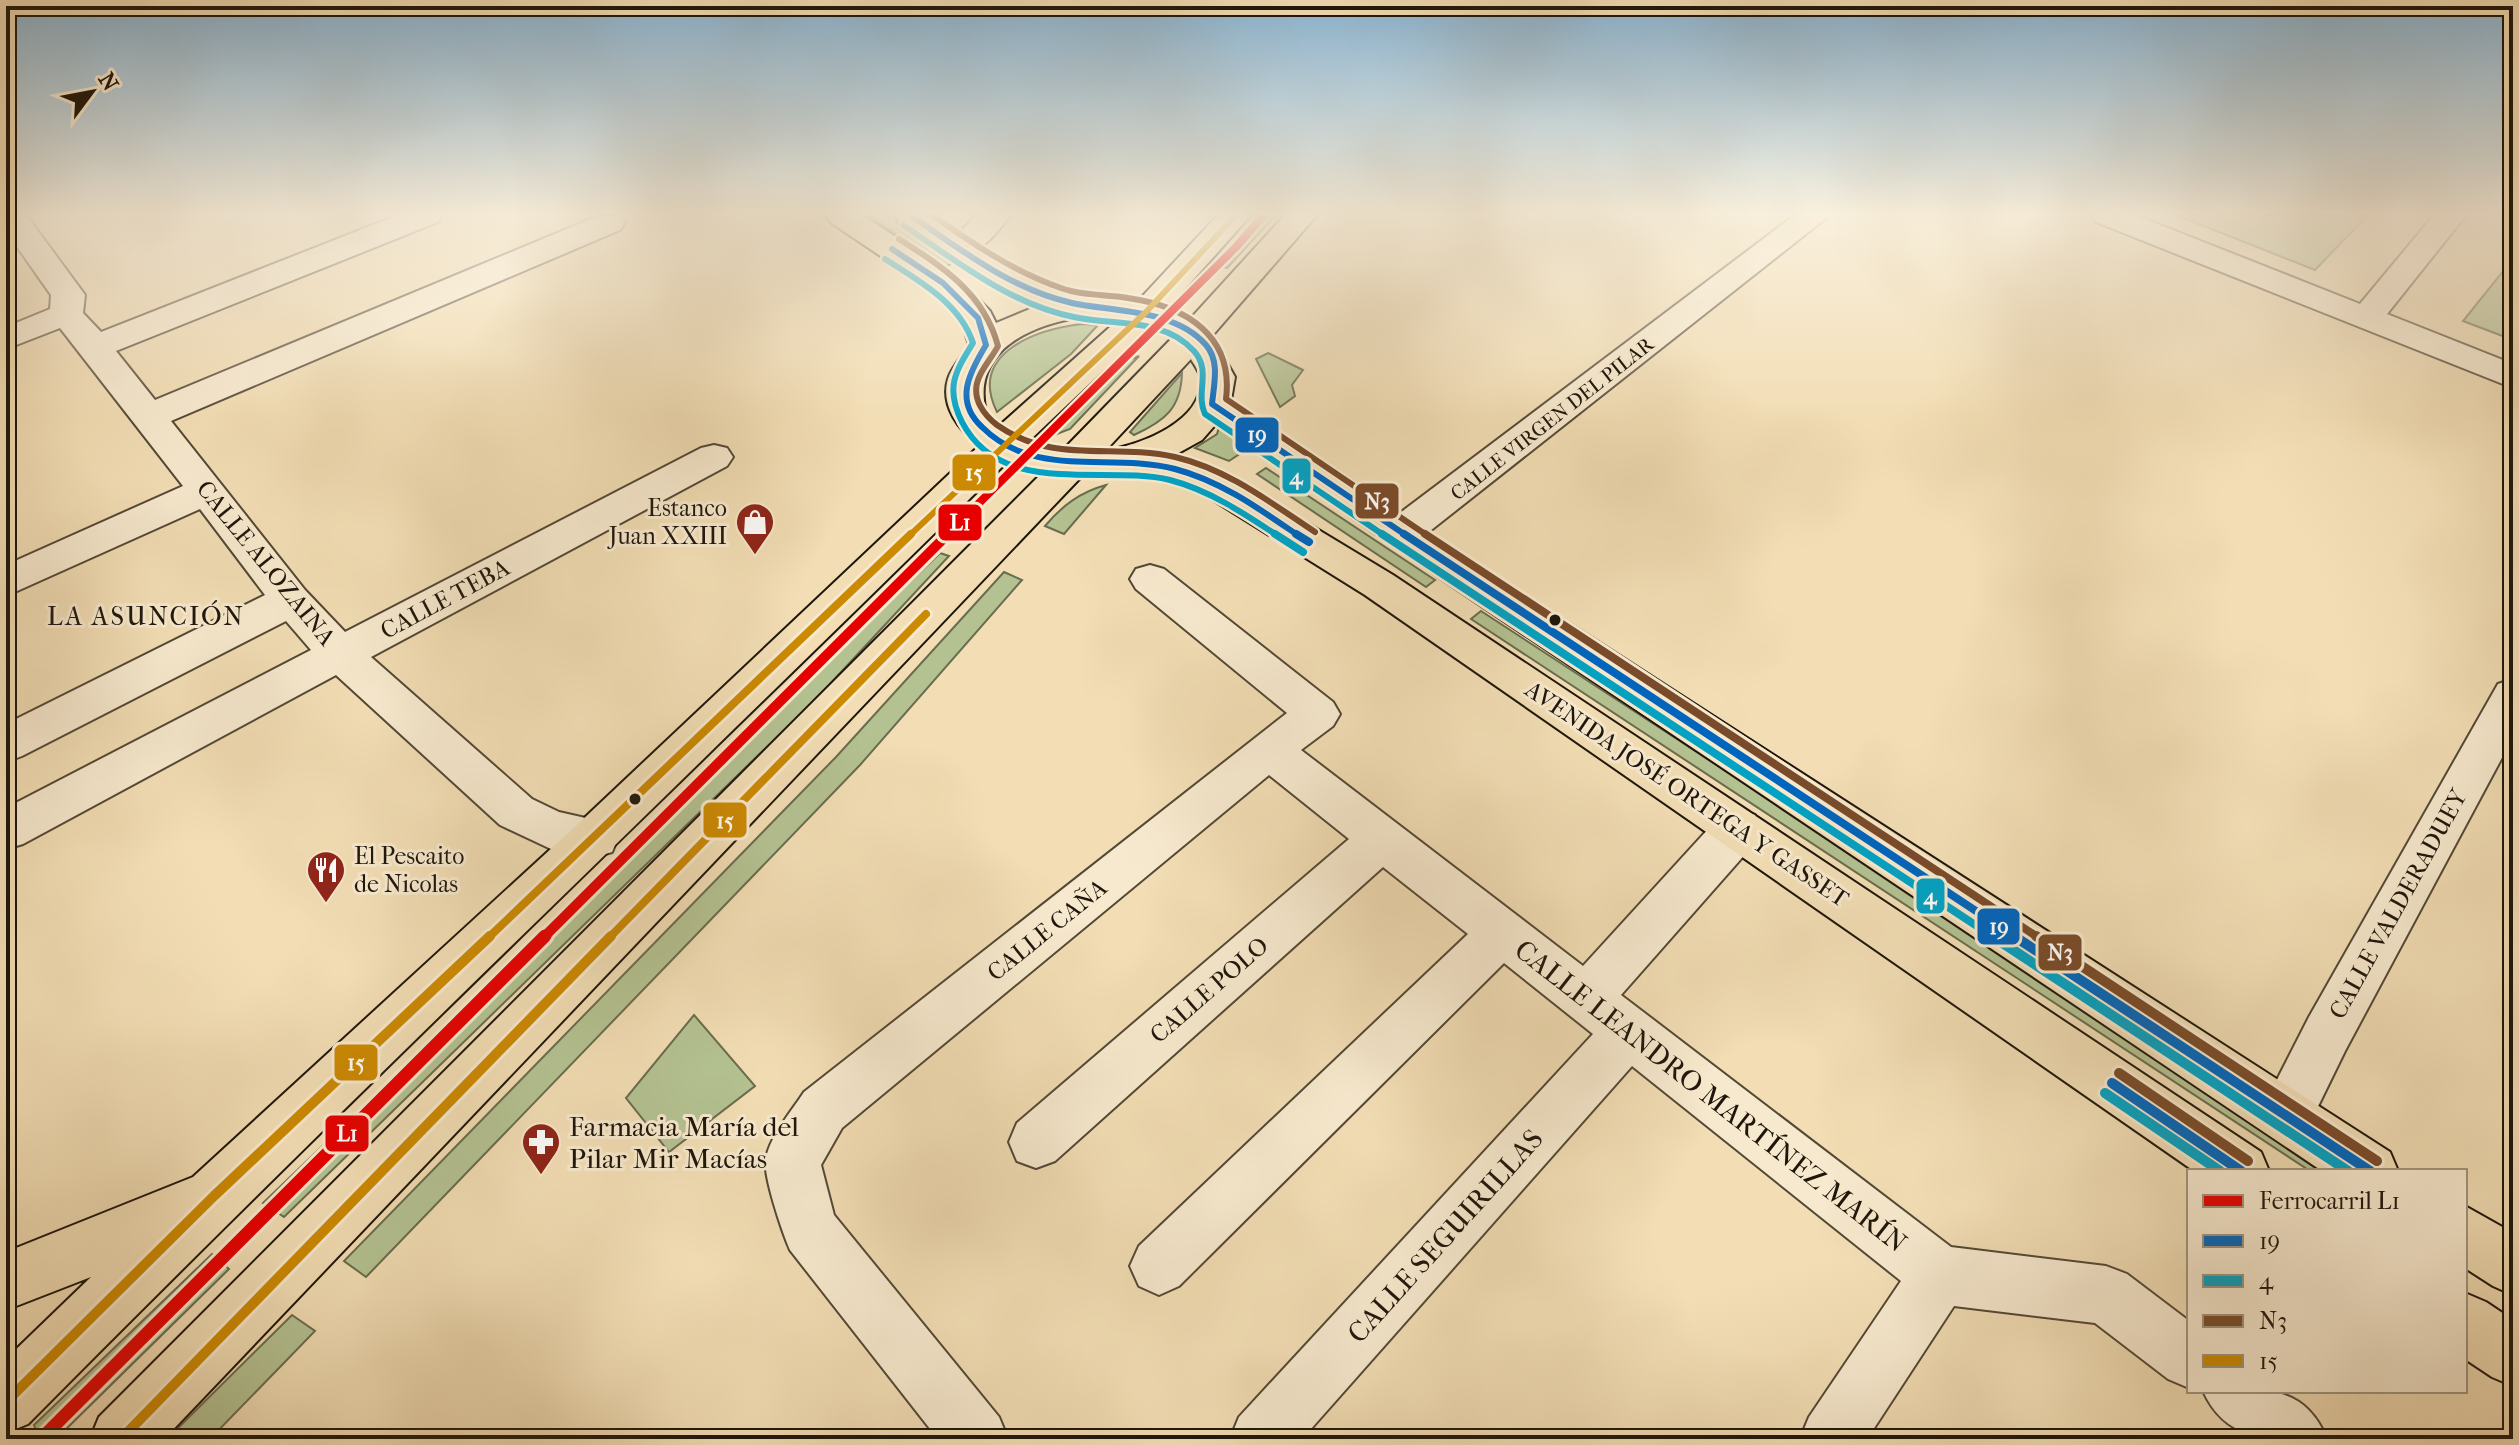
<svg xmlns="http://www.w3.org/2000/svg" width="2519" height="1445" font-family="'IM FELL French Canon',serif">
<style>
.green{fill:#b4c292;stroke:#696c4e;stroke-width:2}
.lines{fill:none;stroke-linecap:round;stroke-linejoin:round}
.minor-casing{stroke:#534835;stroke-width:4}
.major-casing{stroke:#1e160b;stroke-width:4}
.minor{fill:#f7e9ce;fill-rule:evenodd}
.major{fill:#f2ddb4;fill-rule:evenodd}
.bus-1-far2-casing{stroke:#f7e9ce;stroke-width:11}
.bus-1-far1-casing{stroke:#f7e9ce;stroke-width:14}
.bus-1-casing{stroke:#f7e9ce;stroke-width:16}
.bus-2-far2-casing{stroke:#f7e9ce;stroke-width:11}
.bus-2-far1-casing{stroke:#f7e9ce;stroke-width:14}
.bus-2-casing{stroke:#f7e9ce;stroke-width:16}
.bus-3-far2-casing{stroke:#f7e9ce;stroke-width:11}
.bus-3-far1-casing{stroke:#f7e9ce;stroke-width:14}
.bus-3-casing{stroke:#f7e9ce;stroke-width:16}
.bus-4-far2-casing{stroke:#f7e9ce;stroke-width:11}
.bus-4-far1-casing{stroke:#f7e9ce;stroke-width:14}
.bus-4-casing{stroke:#f7e9ce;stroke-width:16}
.bus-1-far2{stroke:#0065bd;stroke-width:6}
.bus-1-far1{stroke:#0065bd;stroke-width:8}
.bus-1{stroke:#0065bd;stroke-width:10}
.bus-2-far2{stroke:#02a2c4;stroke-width:6}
.bus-2-far1{stroke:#02a2c4;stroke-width:8}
.bus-2{stroke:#02a2c4;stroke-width:10}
.bus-3-far2{stroke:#7a4b2a;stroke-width:6}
.bus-3-far1{stroke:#7a4b2a;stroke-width:8}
.bus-3{stroke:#7a4b2a;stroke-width:10}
.bus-4-far2{stroke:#cc8902;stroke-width:6}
.bus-4-far1{stroke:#cc8902;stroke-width:8}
.bus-4{stroke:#cc8902;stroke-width:10}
.rail-1-far2-casing{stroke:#f7e9ce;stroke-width:13}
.rail-1-far1-casing{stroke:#f7e9ce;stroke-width:16}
.rail-1-casing{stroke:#f7e9ce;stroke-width:19}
.rail-1-far2{stroke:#e60000;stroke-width:8}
.rail-1-far1{stroke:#e60000;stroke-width:10}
.rail-1{stroke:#e60000;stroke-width:13}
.bus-dot{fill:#1e160b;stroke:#f7e9ce;stroke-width:3}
.labels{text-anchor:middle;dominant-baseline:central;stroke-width:6;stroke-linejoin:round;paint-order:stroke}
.far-street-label{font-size:20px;fill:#1e160b;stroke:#f7e9ce}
.poi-label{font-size:24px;fill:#1e160b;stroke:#f7e9ce;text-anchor:end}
.street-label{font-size:24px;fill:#1e160b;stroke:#f7e9ce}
.neighbourhood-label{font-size:26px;letter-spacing:2px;fill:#1e160b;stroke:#f7e9ce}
.near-street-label{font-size:28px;fill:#1e160b;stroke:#f7e9ce}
.near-poi-label{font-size:28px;fill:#1e160b;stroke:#f7e9ce;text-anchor:start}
.line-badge{stroke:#f7e9ce;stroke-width:3}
.badge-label{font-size:22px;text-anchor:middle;font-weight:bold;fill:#fff}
</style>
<rect width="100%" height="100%" fill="#f2ddb4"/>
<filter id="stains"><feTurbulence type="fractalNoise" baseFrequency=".0025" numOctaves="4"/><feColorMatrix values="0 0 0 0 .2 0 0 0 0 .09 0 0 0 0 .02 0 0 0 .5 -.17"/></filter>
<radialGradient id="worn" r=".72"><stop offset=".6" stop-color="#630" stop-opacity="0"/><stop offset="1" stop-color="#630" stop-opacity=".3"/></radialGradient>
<!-- green -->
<g class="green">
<path d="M 868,215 L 885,215 L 955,262 L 945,267 Z"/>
<path d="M 1263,215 L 1276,215 L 1227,268 L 1217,265 Z"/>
<path d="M 2176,215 L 2368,215 L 2315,270 Z"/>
<path d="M 2508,265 L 2513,267 L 2513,340 L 2463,321 Z"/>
<path d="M 1081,324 L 1098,325 L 1071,354 L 997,412 C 968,354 1034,330 1081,324 Z"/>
<path d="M 1268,353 L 1303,370 L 1292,385 L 1295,396 L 1280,407 L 1256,359 Z"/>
<path d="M 1139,356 L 1070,429 L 1054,435 L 1123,362 Z"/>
<path d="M 1182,373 C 1181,408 1165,421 1134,435 L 1130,432 Z"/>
<path d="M 1220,424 L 1247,449 L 1229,461 L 1195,448 L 1217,434 Z"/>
<path d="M 1266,468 L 1435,580 L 1426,587 L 1257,474 Z"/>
<path d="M 1106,485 L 1064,534 L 1045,526 C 1062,506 1080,492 1106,485 Z"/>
<path d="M 940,553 L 949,556 L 817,698 L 284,1217 L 263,1203 Z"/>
<path d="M 1004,572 L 1022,580 L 860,765 L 366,1277 L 344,1261 L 836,757 Z"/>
<path d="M 1481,611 L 2338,1171 L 2310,1171 L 1471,619 Z"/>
<path d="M 694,1015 L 755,1086 L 669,1152 L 626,1098 Z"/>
<path d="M 212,1254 L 229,1269 L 56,1439 L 39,1439 L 34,1425 Z"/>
<path d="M 292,1315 L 315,1331 L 210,1439 L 167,1439 Z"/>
</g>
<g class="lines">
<defs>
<g id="minor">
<path d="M 6,215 L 26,215 L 85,295 L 83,313 L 101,332 L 398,215 L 442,215 L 438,222 L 116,351 L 155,400 L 598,216 L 620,216 L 625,223 L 620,230 L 171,421 L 305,590 L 345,632 L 701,448 L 714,445 L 727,448 L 733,457 L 727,466 L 371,657 L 532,799 L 559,812 L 612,824 L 618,838 L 612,852 L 595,857 L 551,849 L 500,825 L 336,675 L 23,844 L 6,849 L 6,808 L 311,650 L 286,621 L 22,756 L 6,762 L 6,724 L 265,595 L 200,509 L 6,596 L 6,565 L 183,486 L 60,328 L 6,349 L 6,327 L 50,309 L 51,295 L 6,231 Z"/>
<path d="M 977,215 L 1010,215 C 997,235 973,261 949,255 L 944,248 Z"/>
<path d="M 1795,215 L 1830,215 L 1416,542 L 1402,546 L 1388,542 L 1382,532 L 1388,522 Z"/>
<path d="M 2092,215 L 2135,215 L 2360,304 L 2434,215 L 2466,215 L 2387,314 L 2513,364 L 2513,388 L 2096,222 Z"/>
<path d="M 1150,565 L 1164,569 L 1333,702 L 1340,714 L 1333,726 L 1301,750 L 1583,966 L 1721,815 L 1738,810 L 1755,815 L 1761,829 L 1755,843 L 1621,995 L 1951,1247 L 2106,1266 L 2127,1274 L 2189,1321 L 2189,1388 L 2168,1379 L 2095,1323 L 1954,1306 L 1867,1439 L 1800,1439 L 1809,1417 L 1901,1281 L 1632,1066 L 1302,1439 L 1230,1439 L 1239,1417 L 1593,1034 L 1504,963 L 1179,1286 L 1159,1295 L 1139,1286 L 1130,1266 L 1139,1246 L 1468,934 L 1383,867 L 1055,1161 L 1036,1168 L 1017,1161 L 1009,1142 L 1017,1123 L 1349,839 L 1269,775 L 842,1128 L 821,1165 L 834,1215 L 999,1417 L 1008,1439 L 938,1439 L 790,1250 C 783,1234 762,1173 766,1158 C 771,1135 791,1112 804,1092 L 1287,713 L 1136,589 L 1130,579 L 1136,569 Z"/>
<path d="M 2513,679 L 2513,737 L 2345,1051 L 2305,1133 L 2286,1141 L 2267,1133 L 2259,1115 L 2309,1017 L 2498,684 Z"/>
<path d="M 2203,1391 C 2257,1391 2302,1379 2327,1439 C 2272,1439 2228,1445 2203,1391 Z"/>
</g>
<g id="major">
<path d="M 826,215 L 862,215 L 955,276 L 990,311 L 996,323 L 1042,304 C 989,287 944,253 899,222 L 895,215 L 931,215 L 990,255 L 1046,284 L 1085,297 L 1138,301 L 1218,215 L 1251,215 L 1168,308 L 1191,318 L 1285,215 L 1317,215 L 1212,336 L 1235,377 L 1231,400 L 1474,562 L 2390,1152 L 2398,1171 L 2322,1171 L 1446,582 L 1216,424 L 1202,440 L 1173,456 L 1231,477 L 1393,575 L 2261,1152 L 2269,1171 L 2194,1171 L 1365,595 L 1205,495 L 1167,480 L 1111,474 L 1082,476 L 164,1439 L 90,1439 L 99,1417 L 1043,472 L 1007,462 C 681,783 350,1099 28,1424 L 6,1433 L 6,1359 L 91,1277 L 6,1310 L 6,1252 L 193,1177 L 578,824 L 980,445 C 959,432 940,405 948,379 C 951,368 963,355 969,345 L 962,321 L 931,290 L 830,222 ZM 1082,317 L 1119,319 L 1000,425 L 986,412 C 971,351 1030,325 1082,317 ZM 1151,325 L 1173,337 L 1062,451 L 1028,442 ZM 1191,359 C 1193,363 1199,371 1200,376 C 1207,420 1140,446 1106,450 Z"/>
<path d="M 2465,1206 L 2513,1233 L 2513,1295 L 2493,1286 L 2465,1268 Z"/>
<path d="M 2465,1293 L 2486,1302 L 2513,1320 L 2513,1386 L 2492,1377 L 2465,1359 Z"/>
</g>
</defs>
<!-- minor casing -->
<use href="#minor" class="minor-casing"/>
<!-- major casing -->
<use href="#major" class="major-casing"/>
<!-- minor -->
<use href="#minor" class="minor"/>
<!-- major -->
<use href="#major" class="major"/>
<defs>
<g id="bus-1-far2">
<path d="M 910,215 C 960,249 1012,290 1072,303 C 1114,312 1175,309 1206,345 C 1220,361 1214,384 1212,404 L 1407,536"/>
<path d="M 892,249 L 943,283 L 978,318 L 986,345 C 969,373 954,401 982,427 C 1035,480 1110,452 1175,469 C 1221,481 1261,510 1299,536"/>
</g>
<g id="bus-1-far1">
<path d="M 1296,534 L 1309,542"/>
<path d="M 1404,534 L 2017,938"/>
</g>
<g id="bus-1">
<path d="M 2014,936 L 2370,1171"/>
<path d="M 2112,1083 L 2241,1171"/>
</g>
<g id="bus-2-far2">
<path d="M 903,225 C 955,260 1011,305 1074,317 C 1114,326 1163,317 1194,351 C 1212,371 1195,393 1205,414 L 1385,536"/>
<path d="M 885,259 C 919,281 960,303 973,343 C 955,372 945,388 962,422 C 1002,499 1104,464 1170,480 C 1209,490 1245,514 1278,536"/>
</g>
<g id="bus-2-far1">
<path d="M 1275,534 L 1303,552"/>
<path d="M 1382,534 L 1995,938"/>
</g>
<g id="bus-2">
<path d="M 1992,936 L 2348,1171"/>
<path d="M 2105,1093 L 2220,1171"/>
</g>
<g id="bus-3-far2">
<path d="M 932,215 C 972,243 1014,272 1061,288 C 1082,296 1105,294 1128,298 C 1185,306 1234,335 1226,399 L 1428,536"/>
<path d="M 899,239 C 943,267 984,293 998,346 C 992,358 980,370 977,383 C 973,400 984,415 997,425 C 1054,465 1112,443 1175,457 C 1227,469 1271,503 1315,532"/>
</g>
<path id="bus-3-far1" d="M 1425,534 L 2039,938"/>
<g id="bus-3">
<path d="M 2036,936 L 2377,1161"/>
<path d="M 2119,1073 L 2248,1161"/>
</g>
<path id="bus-4-far2" d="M 909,536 L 1146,312 L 1236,215"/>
<g id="bus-4-far1">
<path d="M 488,938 L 911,534"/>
<path d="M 609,938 L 926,614"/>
</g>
<g id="bus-4">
<path d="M 6,1402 L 214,1196 L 490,936"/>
<path d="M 121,1439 L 611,936"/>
</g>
</defs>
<!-- bus-1-far2 casing -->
<use href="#bus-1-far2" class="bus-1-far2-casing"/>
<!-- bus-1-far1 casing -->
<use href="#bus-1-far1" class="bus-1-far1-casing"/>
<!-- bus-1 casing -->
<use href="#bus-1" class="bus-1-casing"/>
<!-- bus-2-far2 casing -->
<use href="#bus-2-far2" class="bus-2-far2-casing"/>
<!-- bus-2-far1 casing -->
<use href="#bus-2-far1" class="bus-2-far1-casing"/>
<!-- bus-2 casing -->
<use href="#bus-2" class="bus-2-casing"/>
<!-- bus-3-far2 casing -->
<use href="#bus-3-far2" class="bus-3-far2-casing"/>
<!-- bus-3-far1 casing -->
<use href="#bus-3-far1" class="bus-3-far1-casing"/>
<!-- bus-3 casing -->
<use href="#bus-3" class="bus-3-casing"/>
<!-- bus-4-far2 casing -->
<use href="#bus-4-far2" class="bus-4-far2-casing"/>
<!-- bus-4-far1 casing -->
<use href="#bus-4-far1" class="bus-4-far1-casing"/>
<!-- bus-4 casing -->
<use href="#bus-4" class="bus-4-casing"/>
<!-- bus-1-far2 -->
<use href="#bus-1-far2" class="bus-1-far2"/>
<!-- bus-1-far1 -->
<use href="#bus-1-far1" class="bus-1-far1"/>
<!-- bus-1 -->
<use href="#bus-1" class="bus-1"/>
<!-- bus-2-far2 -->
<use href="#bus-2-far2" class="bus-2-far2"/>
<!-- bus-2-far1 -->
<use href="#bus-2-far1" class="bus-2-far1"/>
<!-- bus-2 -->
<use href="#bus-2" class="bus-2"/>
<!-- bus-3-far2 -->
<use href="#bus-3-far2" class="bus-3-far2"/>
<!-- bus-3-far1 -->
<use href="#bus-3-far1" class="bus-3-far1"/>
<!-- bus-3 -->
<use href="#bus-3" class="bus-3"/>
<!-- bus-4-far2 -->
<use href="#bus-4-far2" class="bus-4-far2"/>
<!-- bus-4-far1 -->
<use href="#bus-4-far1" class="bus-4-far1"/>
<!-- bus-4 -->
<use href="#bus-4" class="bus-4"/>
<defs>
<path id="rail-1-far2" d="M 946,536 L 1236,247 L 1264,215"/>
<path id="rail-1-far1" d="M 543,938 L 948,534"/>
<path id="rail-1" d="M 41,1439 L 545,936"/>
</defs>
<!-- rail-1-far2 casing -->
<use href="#rail-1-far2" class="rail-1-far2-casing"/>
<!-- rail-1-far1 casing -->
<use href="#rail-1-far1" class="rail-1-far1-casing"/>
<!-- rail-1 casing -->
<use href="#rail-1" class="rail-1-casing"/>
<!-- rail-1-far2 -->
<use href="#rail-1-far2" class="rail-1-far2"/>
<!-- rail-1-far1 -->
<use href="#rail-1-far1" class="rail-1-far1"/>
<!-- rail-1 -->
<use href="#rail-1" class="rail-1"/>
</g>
<!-- sky -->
<linearGradient id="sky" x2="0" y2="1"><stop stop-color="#8bb6d4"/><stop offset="0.51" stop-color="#f9f0dd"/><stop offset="1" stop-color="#f9f0dd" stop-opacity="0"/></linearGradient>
<rect width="2519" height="418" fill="url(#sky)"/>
<!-- icons -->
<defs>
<symbol id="shop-pin" viewBox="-11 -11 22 30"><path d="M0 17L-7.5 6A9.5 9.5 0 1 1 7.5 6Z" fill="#8f2418" stroke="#f7e9ce"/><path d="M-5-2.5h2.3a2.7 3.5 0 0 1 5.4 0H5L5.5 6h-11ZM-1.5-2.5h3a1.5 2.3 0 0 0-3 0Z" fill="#fff"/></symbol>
<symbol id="restaurant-pin" viewBox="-11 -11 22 30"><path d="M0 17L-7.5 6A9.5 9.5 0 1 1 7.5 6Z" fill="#8f2418" stroke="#f7e9ce"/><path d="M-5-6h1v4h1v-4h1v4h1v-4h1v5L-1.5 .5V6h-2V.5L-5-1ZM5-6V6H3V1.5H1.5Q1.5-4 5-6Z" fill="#fff"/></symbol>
<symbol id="pharmacy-pin" viewBox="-11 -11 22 30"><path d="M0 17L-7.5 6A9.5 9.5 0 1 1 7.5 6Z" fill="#8f2418" stroke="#f7e9ce"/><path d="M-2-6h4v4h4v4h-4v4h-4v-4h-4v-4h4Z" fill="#fff"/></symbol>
</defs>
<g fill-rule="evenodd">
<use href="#shop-pin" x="733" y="500" width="44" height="60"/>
<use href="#restaurant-pin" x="304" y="848" width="44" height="60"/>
<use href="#pharmacy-pin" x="519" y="1120" width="44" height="60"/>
</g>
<!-- markers -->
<g class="bus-dot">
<circle cx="1555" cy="620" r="7"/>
<circle cx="635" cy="799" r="7"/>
</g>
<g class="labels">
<!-- far-street labels -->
<g class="far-street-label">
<text transform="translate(1552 419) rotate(-38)">CALLE VIRGEN DEL PILAR</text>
</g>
<!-- poi labels -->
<g class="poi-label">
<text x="727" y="508">Estanco<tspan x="727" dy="28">Juan XXIII</tspan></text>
<text x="354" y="856" text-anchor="start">El Pescaito<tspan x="354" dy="28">de Nicolas</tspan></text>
</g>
<!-- street labels -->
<g class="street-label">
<text transform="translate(266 563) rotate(51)">CALLE ALOZAINA</text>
<text transform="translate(445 599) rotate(-28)">CALLE TEBA</text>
<text transform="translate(1687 794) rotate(34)">AVENIDA JOSÉ ORTEGA Y GASSET</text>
<text transform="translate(2398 904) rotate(-61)">CALLE VALDERADUEY</text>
<text transform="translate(1047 930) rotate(-39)">CALLE CAÑA</text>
<text transform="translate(1209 990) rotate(-41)">CALLE POLO</text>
</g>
<!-- neighbourhood labels -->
<g class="neighbourhood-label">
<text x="146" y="616">LA ASUNCIÓN</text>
</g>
<!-- near-street labels -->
<g class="near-street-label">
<text transform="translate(1711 1096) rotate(38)">CALLE LEANDRO MARTÍNEZ MARÍN</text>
<text transform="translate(1445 1236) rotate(-48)">CALLE SEGUIRILLAS</text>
</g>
<!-- near-poi labels -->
<g class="near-poi-label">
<text x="569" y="1126">Farmacia María del<tspan x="569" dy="32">Pilar Mir Macías</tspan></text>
</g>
</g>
<g class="line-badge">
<rect x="1234" y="416" width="46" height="38" rx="8" fill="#0065bd"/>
<rect x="951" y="453" width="46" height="39" rx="8" fill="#cc8902"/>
<rect x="1281" y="457" width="31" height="38" rx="8" fill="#02a2c4"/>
<rect x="1354" y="482" width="46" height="38" rx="8" fill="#7a4b2a"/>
<rect x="937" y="503" width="46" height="39" rx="8" fill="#e60000"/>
<rect x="702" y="801" width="46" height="38" rx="8" fill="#cc8902"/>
<rect x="1915" y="877" width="31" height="38" rx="8" fill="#02a2c4"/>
<rect x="1976" y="907" width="45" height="39" rx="8" fill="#0065bd"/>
<rect x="2037" y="933" width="46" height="39" rx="8" fill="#7a4b2a"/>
<rect x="333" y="1043" width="46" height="39" rx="8" fill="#cc8902"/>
<rect x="324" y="1114" width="46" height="39" rx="8" fill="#e60000"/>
</g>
<g class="badge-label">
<text x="1257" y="442">19</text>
<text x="974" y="480">15</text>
<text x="1296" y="484">4</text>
<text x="1377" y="509">N3</text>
<text x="960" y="530">L1</text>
<text x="725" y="828">15</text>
<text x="1930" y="904">4</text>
<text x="1999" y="934">19</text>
<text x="2060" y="960">N3</text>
<text x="356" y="1070">15</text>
<text x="347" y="1141">L1</text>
</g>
<!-- margin -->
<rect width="2519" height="1445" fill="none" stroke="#f2ddb4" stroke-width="32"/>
<rect x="8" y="8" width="2503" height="1429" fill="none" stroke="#1e160b" stroke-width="4"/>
<rect x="16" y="16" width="2487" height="1413" fill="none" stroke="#1e160b" stroke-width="2"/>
<!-- legend -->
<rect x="2187" y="1169" width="280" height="224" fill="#f7e9ce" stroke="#a09580" stroke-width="2"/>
<rect x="2203" y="1195" width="40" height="12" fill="#e60000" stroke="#a09580" stroke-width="2"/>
<text x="2259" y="1209" font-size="24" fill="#1e160b">Ferrocarril L1</text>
<rect x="2203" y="1235" width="40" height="12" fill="#0065bd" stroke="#a09580" stroke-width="2"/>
<text x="2259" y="1249" font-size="24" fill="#1e160b">19</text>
<rect x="2203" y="1275" width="40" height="12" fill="#02a2c4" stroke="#a09580" stroke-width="2"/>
<text x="2259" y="1289" font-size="24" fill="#1e160b">4</text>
<rect x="2203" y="1315" width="40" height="12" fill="#7a4b2a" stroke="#a09580" stroke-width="2"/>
<text x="2259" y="1329" font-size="24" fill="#1e160b">N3</text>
<rect x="2203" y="1355" width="40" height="12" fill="#cc8902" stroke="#a09580" stroke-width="2"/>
<text x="2259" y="1369" font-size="24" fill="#1e160b">15</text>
<!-- north arrow -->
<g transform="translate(92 92) rotate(58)" stroke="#f7e9ce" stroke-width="6" paint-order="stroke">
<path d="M0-6L14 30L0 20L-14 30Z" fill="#1e160b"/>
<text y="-12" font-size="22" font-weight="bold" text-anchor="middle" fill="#1e160b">N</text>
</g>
<rect width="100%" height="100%" filter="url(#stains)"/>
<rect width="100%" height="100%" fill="url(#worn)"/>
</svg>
